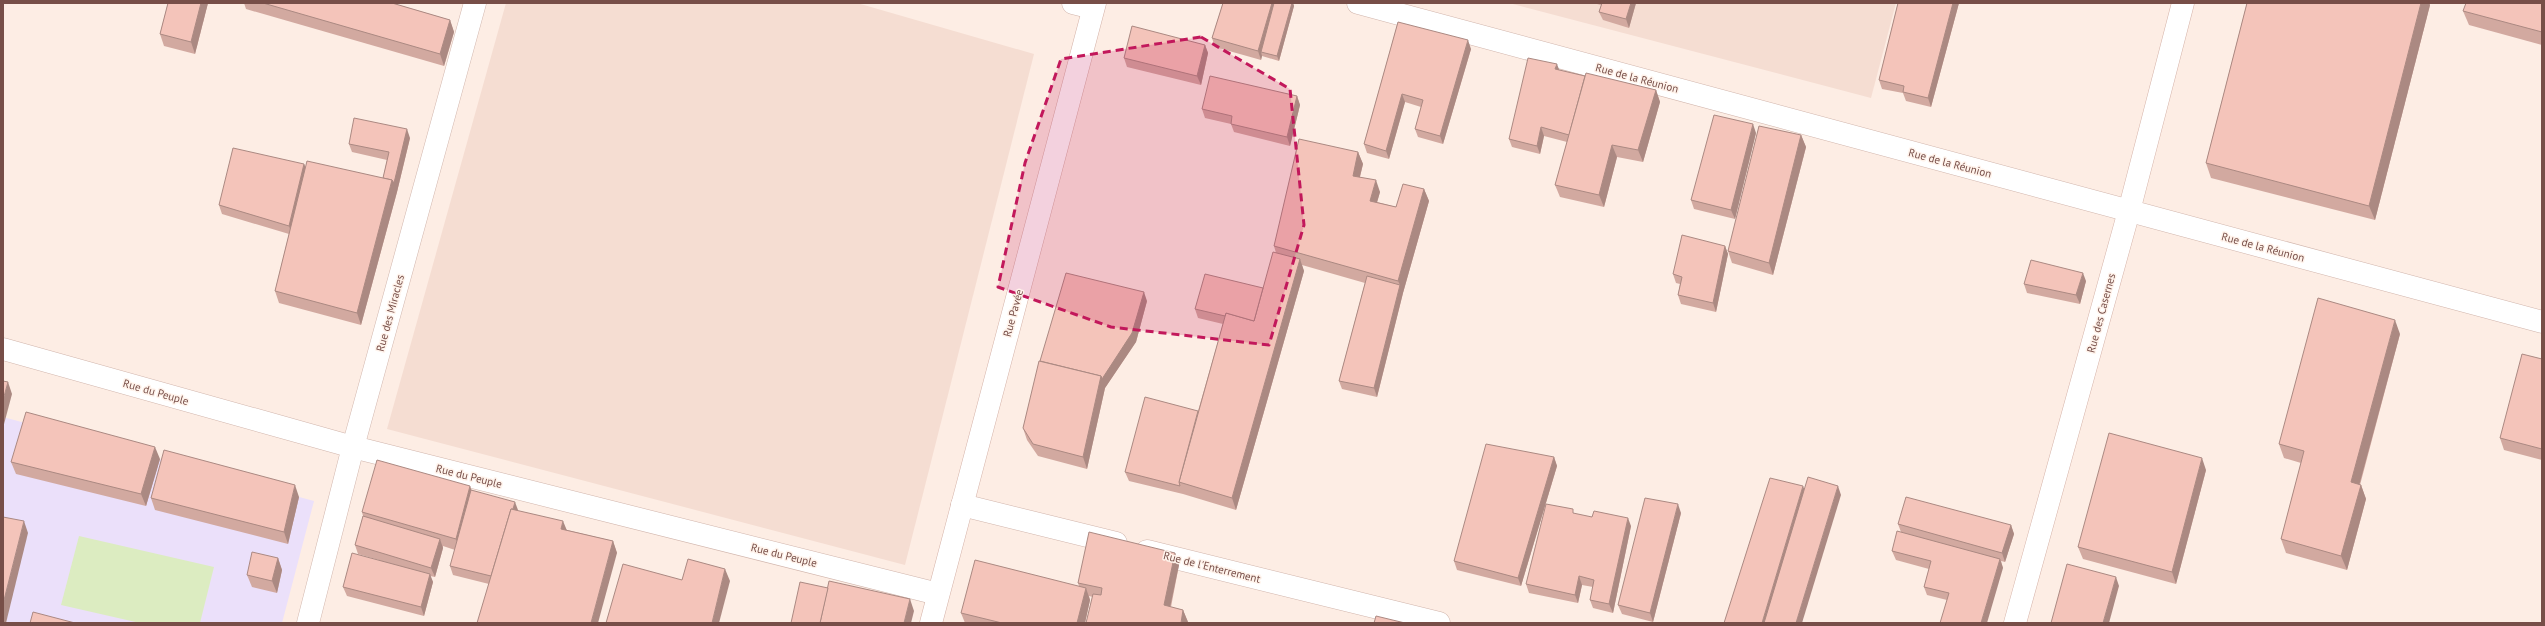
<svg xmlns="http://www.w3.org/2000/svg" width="2545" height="626" font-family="'PT Sans',sans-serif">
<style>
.residential{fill:#f5ddd2}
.education{fill:#ebe0fa}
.park{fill:#dcecc1}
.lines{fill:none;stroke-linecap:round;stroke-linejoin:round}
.minor-casing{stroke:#d1b5ac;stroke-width:23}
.tertiary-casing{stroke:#d1b5ac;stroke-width:23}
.secondary-casing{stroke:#d5b3a9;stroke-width:23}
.minor{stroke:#fff;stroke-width:22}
.tertiary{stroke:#fff;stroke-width:22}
.secondary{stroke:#fff;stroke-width:22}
.wall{fill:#d2a9a0}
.shaded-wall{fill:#ab8982}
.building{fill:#f4c4ba;stroke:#ab8982}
.marked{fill:#c2185b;fill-opacity:0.2;stroke:#c2185b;stroke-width:3;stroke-dasharray:8 5;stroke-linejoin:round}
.labels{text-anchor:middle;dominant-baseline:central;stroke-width:3;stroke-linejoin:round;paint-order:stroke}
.street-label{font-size:11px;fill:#774e48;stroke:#fff3eb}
</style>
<rect width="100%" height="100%" fill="#fdede4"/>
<!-- residential -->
<g class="residential">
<path d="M 506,3 L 857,3 L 1034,54 L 905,565 L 387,429 Z"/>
<path d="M 1509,3 L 1896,3 L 1871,98 Z"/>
</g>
<!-- education -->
<path class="education" d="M 3,417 L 314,501 L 282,623 L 3,623 Z"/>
<!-- park -->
<path class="park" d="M 79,536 L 214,567 L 200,623 L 140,623 L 61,605 Z"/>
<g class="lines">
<defs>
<g id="minor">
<path d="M 1358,3 L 2542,322"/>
<path d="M 3,349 L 353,447 L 938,594"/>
<path d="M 962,505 L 1116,543"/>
<path d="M 1147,551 L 1439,623"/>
<path d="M 308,623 L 353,447 L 475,3"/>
</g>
<path id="tertiary" d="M 1073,3 L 1093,8"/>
<g id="secondary">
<path d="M 931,623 L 1095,3"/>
<path d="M 2015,623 L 2129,211 L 2183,3"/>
</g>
</defs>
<!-- minor casing -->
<use href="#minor" class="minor-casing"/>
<!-- tertiary casing -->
<use href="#tertiary" class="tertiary-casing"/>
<!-- secondary casing -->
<use href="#secondary" class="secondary-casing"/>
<!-- minor -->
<use href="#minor" class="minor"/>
<!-- tertiary -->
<use href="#tertiary" class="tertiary"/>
<!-- secondary -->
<use href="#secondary" class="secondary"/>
</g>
<!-- wall -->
<g class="wall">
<path d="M 168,3 L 208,3 L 195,54 L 164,46 L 160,34 Z"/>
<path d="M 244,3 L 392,3 L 450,20 L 454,32 L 444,66 L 246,9 Z"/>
<path d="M 1223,3 L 1293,3 L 1294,6 L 1279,61 L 1262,56 L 1261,60 L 1215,47 L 1212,38 Z"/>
<path d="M 1593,3 L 1636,3 L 1629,28 L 1603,20 L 1599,12 L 1601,5 Z"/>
<path d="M 1898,3 L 1959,3 L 1931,107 L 1906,101 L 1903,93 L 1882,89 L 1879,80 Z"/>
<path d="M 2247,3 L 2429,3 L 2430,5 L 2375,220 L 2211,178 L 2206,163 Z"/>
<path d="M 2542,3 L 2542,45 L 2469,25 L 2463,11 Z"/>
<path d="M 1398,22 L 1471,49 L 1443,144 L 1418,137 L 1415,129 L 1421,107 L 1405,102 L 1389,159 L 1367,153 L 1364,144 Z"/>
<path d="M 1205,45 L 1208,53 L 1201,85 L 1127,67 L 1124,58 Z"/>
<path d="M 1559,70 L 1585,76 L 1656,90 L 1660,102 L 1643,162 L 1617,157 L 1604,207 L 1560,197 L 1555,185 L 1567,142 L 1544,136 L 1540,154 L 1512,147 L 1509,139 Z"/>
<path d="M 1297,96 L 1300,105 L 1290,146 L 1234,132 L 1231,124 L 1205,118 L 1202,109 Z"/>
<path d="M 1756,133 L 1735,219 L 1694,209 L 1691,200 Z"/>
<path d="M 1801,135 L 1806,147 L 1773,275 L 1732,263 L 1728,251 Z"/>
<path d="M 410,138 L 397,192 L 361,325 L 279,303 L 275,291 L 289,234 L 222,214 L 219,205 L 304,164 L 305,167 L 383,178 L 387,160 L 352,152 L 349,144 Z"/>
<path d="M 1358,152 L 1363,164 L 1360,177 L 1380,192 L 1377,202 L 1396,207 L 1424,189 L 1429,201 L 1403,293 L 1377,397 L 1342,389 L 1339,381 L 1365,283 L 1302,265 L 1304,271 L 1236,510 L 1183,494 L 1129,481 L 1125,472 L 1198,411 L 1223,324 L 1198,318 L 1195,309 L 1263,288 L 1276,253 L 1274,246 Z"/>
<path d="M 1725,246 L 1728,254 L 1716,312 L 1681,304 L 1678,295 L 1680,284 L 1676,283 L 1673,274 Z"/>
<path d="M 2086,281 L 2080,304 L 2027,293 L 2024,284 Z"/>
<path d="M 1147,301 L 1136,342 L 1105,388 L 1087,469 L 1038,456 L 1027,440 L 1023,428 L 1041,361 Z"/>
<path d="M 2400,334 L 2360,485 L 2361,485 L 2366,499 L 2347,570 L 2286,553 L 2281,539 L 2301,463 L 2284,458 L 2279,444 Z"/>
<path d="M 2542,359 L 2542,460 L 2504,450 L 2500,438 Z"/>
<path d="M 1554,457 L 1557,466 L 1521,586 L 1457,570 L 1454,561 Z"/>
<path d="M 160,459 L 146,506 L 16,474 L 11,462 Z"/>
<path d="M 2206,470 L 2176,584 L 2083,559 L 2078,547 Z"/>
<path d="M 470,486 L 471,490 L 518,511 L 567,530 L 613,541 L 617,553 L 489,584 L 453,575 L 450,566 L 455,550 L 443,546 L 443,548 L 435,577 L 430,576 L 433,582 L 424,616 L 347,596 L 343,587 L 379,560 L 358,554 L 355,545 L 363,516 L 362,512 Z"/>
<path d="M 299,497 L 288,544 L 155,510 L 151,498 Z"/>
<path d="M 1681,513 L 1653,622 L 1622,614 L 1618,605 Z"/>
<path d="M 1575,514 L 1631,526 L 1613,613 L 1593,608 L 1590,600 L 1593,587 L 1582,585 L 1578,603 L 1529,593 L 1526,584 Z"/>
<path d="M 1898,524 L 2011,525 L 2014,534 L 2005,562 L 2001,561 L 2003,568 L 1947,600 L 1927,595 L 1924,587 L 1929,569 L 1896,560 L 1892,551 L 1901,532 Z"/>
<path d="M 1175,553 L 1179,565 L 1171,607 L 1183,610 L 1188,622 L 1089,596 L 1090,600 L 1085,623 L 965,623 L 961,613 L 1079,586 L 1078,583 Z"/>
<path d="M 278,558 L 282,570 L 277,593 L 252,587 L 247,575 Z"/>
</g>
<!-- shaded-wall -->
<g class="shaded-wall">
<path d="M 201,3 L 208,3 L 195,54 L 191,42 Z"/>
<path d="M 1272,3 L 1277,3 L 1261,52 L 1262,56 L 1261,60 L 1258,51 Z"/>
<path d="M 1292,3 L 1293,3 L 1294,6 L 1279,61 L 1277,56 Z"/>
<path d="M 1631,3 L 1636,3 L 1629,28 L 1626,19 Z"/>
<path d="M 1953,3 L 1959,3 L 1931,107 L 1928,98 Z"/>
<path d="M 2421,3 L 2429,3 L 2430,5 L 2375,220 L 2369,206 Z"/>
<path d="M 450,20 L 454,32 L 444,66 L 440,54 Z"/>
<path d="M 1468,40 L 1471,49 L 1443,144 L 1440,136 Z"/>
<path d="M 1205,45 L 1208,53 L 1201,85 L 1197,76 Z"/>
<path d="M 1557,64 L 1560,72 L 1555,69 Z"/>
<path d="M 1656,90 L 1660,102 L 1643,162 L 1638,150 Z"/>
<path d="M 1402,94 L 1405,102 L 1389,159 L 1386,151 Z"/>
<path d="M 1297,96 L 1300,105 L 1290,146 L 1287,137 Z"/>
<path d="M 1753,124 L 1756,133 L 1735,219 L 1731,210 Z"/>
<path d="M 1541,127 L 1544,136 L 1540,154 L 1537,146 Z"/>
<path d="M 407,129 L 410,138 L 397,192 L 361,325 L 357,313 L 392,180 Z"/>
<path d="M 1801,135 L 1806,147 L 1773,275 L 1769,263 Z"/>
<path d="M 1612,145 L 1617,157 L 1604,207 L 1599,195 Z"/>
<path d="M 1358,152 L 1363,164 L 1357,188 L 1353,176 Z"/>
<path d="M 304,164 L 308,172 L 292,235 L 289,226 Z"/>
<path d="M 1376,180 L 1380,192 L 1374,213 L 1370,201 Z"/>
<path d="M 1424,189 L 1429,201 L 1403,293 L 1377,397 L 1374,388 L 1400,285 L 1398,281 Z"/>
<path d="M 1725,246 L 1728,254 L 1716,312 L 1713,303 Z"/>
<path d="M 1300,259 L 1304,271 L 1236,510 L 1232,498 Z"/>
<path d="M 2083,273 L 2086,281 L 2080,304 L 2076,295 Z"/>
<path d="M 1144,292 L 1147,301 L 1136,342 L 1105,388 L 1087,469 L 1083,457 L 1101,376 Z"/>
<path d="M 2395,320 L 2400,334 L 2356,497 L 2351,482 Z"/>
<path d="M 8,382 L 12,394 L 3,428 L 3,400 Z"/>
<path d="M 155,447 L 160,459 L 146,506 L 141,494 Z"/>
<path d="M 1554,457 L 1557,466 L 1521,586 L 1518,578 Z"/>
<path d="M 2202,458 L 2206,470 L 2176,584 L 2172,572 Z"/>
<path d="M 295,485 L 299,497 L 288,544 L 284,532 Z"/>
<path d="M 2361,485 L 2366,499 L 2347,570 L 2341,556 Z"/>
<path d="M 470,486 L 474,498 L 460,551 L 456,539 Z"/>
<path d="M 1803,486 L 1808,498 L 1770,623 L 1762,623 Z"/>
<path d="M 1838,486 L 1841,495 L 1802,623 L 1796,623 Z"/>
<path d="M 515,502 L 518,510 L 496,585 L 493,577 Z"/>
<path d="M 1678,504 L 1681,513 L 1653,622 L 1650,613 Z"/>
<path d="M 1628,518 L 1631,526 L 1613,613 L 1609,604 Z"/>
<path d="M 24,521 L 28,533 L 6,623 L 3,623 L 3,604 Z"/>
<path d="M 563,521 L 568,533 L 561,529 Z"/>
<path d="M 2011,525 L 2014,534 L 2005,562 L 2002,553 Z"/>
<path d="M 440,539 L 443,548 L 435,577 L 431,568 Z"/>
<path d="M 613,541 L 617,553 L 598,623 L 591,623 Z"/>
<path d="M 1175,553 L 1179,565 L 1168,617 L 1164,605 Z"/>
<path d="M 278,558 L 282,570 L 277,593 L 272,581 Z"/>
<path d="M 2000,559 L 2003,568 L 1987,623 L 1981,623 Z"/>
<path d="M 725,569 L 730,581 L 719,623 L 712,623 Z"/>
<path d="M 430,574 L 433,582 L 424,616 L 421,607 Z"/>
<path d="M 1579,576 L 1582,585 L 1578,603 L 1575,595 Z"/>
<path d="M 2116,577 L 2119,586 L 2109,623 L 2103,623 Z"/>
<path d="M 1086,588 L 1090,600 L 1085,623 L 1077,623 Z"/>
<path d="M 910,599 L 914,611 L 911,623 L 904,623 Z"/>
<path d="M 1183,610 L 1188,622 L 1188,623 L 1181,623 Z"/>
</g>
<!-- building -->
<g class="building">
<path d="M 168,3 L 201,3 L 191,42 L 160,34 Z"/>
<path d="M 263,3 L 392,3 L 450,20 L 440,54 Z"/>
<path d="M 1223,3 L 1272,3 L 1258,51 L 1212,38 Z"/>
<path d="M 1274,3 L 1292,3 L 1277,56 L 1261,52 Z"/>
<path d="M 1602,3 L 1631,3 L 1626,19 L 1599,12 Z"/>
<path d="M 1898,3 L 1953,3 L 1928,98 L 1903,92 L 1904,86 L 1879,80 Z"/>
<path d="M 2247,3 L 2421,3 L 2369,206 L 2206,163 Z"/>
<path d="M 2466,3 L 2542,3 L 2542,32 L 2463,11 Z"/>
<path d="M 1398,22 L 1468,40 L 1440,136 L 1415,129 L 1423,100 L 1402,94 L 1386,151 L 1364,144 Z"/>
<path d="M 1132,26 L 1205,45 L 1197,76 L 1124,58 Z"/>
<path d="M 1528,58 L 1557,64 L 1555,69 L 1585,76 L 1569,135 L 1541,127 L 1537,146 L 1509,139 Z"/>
<path d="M 1586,73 L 1656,90 L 1638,150 L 1612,145 L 1599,195 L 1555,185 Z"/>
<path d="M 1210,76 L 1297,96 L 1287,137 L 1231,124 L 1232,116 L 1202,109 Z"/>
<path d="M 1714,115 L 1753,124 L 1731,210 L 1691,200 Z"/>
<path d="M 354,118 L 407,129 L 394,183 L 392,180 L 383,178 L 389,152 L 349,144 Z"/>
<path d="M 1759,126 L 1801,135 L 1769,263 L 1728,251 Z"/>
<path d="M 1299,139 L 1358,152 L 1353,176 L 1376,180 L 1370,201 L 1396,207 L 1403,184 L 1424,189 L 1398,281 L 1274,246 Z"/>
<path d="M 233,148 L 304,164 L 289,226 L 219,205 Z"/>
<path d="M 307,161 L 392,180 L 357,313 L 275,291 Z"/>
<path d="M 1682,235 L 1725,246 L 1713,303 L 1678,295 L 1682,277 L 1673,274 Z"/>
<path d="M 1273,252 L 1300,259 L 1232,498 L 1179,482 L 1226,313 L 1254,321 Z"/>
<path d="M 2031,260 L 2083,273 L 2076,295 L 2024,284 Z"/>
<path d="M 1066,273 L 1144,292 L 1132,333 L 1102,379 L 1101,376 L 1040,361 Z"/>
<path d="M 1205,274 L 1263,288 L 1254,321 L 1226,313 L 1225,316 L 1195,309 Z"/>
<path d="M 1367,276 L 1400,285 L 1374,388 L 1339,381 Z"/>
<path d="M 2318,298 L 2395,320 L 2351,482 L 2361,485 L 2341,556 L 2281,539 L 2304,451 L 2279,444 Z"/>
<path d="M 2522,354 L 2542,359 L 2542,449 L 2500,438 Z"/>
<path d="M 1039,361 L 1101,376 L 1083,457 L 1033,444 L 1023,428 Z"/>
<path d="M 3,381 L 8,382 L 3,400 Z"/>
<path d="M 1145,397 L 1198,411 L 1179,482 L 1180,486 L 1125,472 Z"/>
<path d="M 26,412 L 155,447 L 141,494 L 11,462 Z"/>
<path d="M 2109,433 L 2202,458 L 2172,572 L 2078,547 Z"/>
<path d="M 1486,444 L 1554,457 L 1518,578 L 1454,561 Z"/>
<path d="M 164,450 L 295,485 L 284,532 L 151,498 Z"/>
<path d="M 377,460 L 470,486 L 456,539 L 362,512 Z"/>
<path d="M 1808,477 L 1838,486 L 1796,623 L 1764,623 Z"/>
<path d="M 1770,478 L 1803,486 L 1762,623 L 1724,623 Z"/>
<path d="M 471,490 L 515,502 L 513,509 L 511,509 L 491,576 L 450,566 Z"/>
<path d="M 1906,497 L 2011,525 L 2002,553 L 1898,524 Z"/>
<path d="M 1645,498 L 1678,504 L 1650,613 L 1618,605 Z"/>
<path d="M 1546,504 L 1573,509 L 1573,513 L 1592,517 L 1594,511 L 1628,518 L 1609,604 L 1590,600 L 1594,580 L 1579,576 L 1575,595 L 1526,584 Z"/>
<path d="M 511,509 L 563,521 L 561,529 L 613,541 L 591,623 L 477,623 Z"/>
<path d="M 363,516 L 440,539 L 431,568 L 355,545 Z"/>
<path d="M 3,517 L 24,521 L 3,604 Z"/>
<path d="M 1897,531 L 2000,559 L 1981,623 L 1940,623 L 1949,593 L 1924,587 L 1931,561 L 1892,551 Z"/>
<path d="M 1089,532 L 1175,553 L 1164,605 L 1183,610 L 1181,623 L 1086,623 L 1093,594 L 1101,595 L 1102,588 L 1078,583 Z"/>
<path d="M 252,552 L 278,558 L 272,581 L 247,575 Z"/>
<path d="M 352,553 L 430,574 L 421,607 L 343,587 Z"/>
<path d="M 688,559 L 725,569 L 712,623 L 606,623 L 623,564 L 682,580 Z"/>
<path d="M 975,560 L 1086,588 L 1077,623 L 1002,623 L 961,613 Z"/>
<path d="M 2067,564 L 2116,577 L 2103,623 L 2051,623 Z"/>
<path d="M 829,581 L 910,599 L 904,623 L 820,623 Z"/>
<path d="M 800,582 L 828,588 L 820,623 L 791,623 Z"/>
<path d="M 33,612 L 75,623 L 30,623 Z"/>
<path d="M 1376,616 L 1405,623 L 1374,623 Z"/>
</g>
<!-- marked area -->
<path class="marked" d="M 1201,37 L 1290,89 L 1304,225 L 1269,345 L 1111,327 L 998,287 L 1025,163 L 1061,59 Z"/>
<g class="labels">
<!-- street labels -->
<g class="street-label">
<text transform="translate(1637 78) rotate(15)">Rue de la Réunion</text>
<text transform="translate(1950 163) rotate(15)">Rue de la Réunion</text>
<text transform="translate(2263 247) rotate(15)">Rue de la Réunion</text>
<text transform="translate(390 313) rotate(-75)">Rue des Miracles</text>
<text transform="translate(1013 313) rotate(-75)">Rue Pavée</text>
<text transform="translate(2101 313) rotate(-75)">Rue des Casernes</text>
<text transform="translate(156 392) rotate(16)">Rue du Peuple</text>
<text transform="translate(469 476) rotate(14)">Rue du Peuple</text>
<text transform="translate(784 555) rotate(14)">Rue du Peuple</text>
<text transform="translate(1212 567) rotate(14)">Rue de l'Enterrement</text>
</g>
</g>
<!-- border -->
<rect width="2545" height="626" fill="none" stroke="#774e48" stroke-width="8"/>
</svg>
